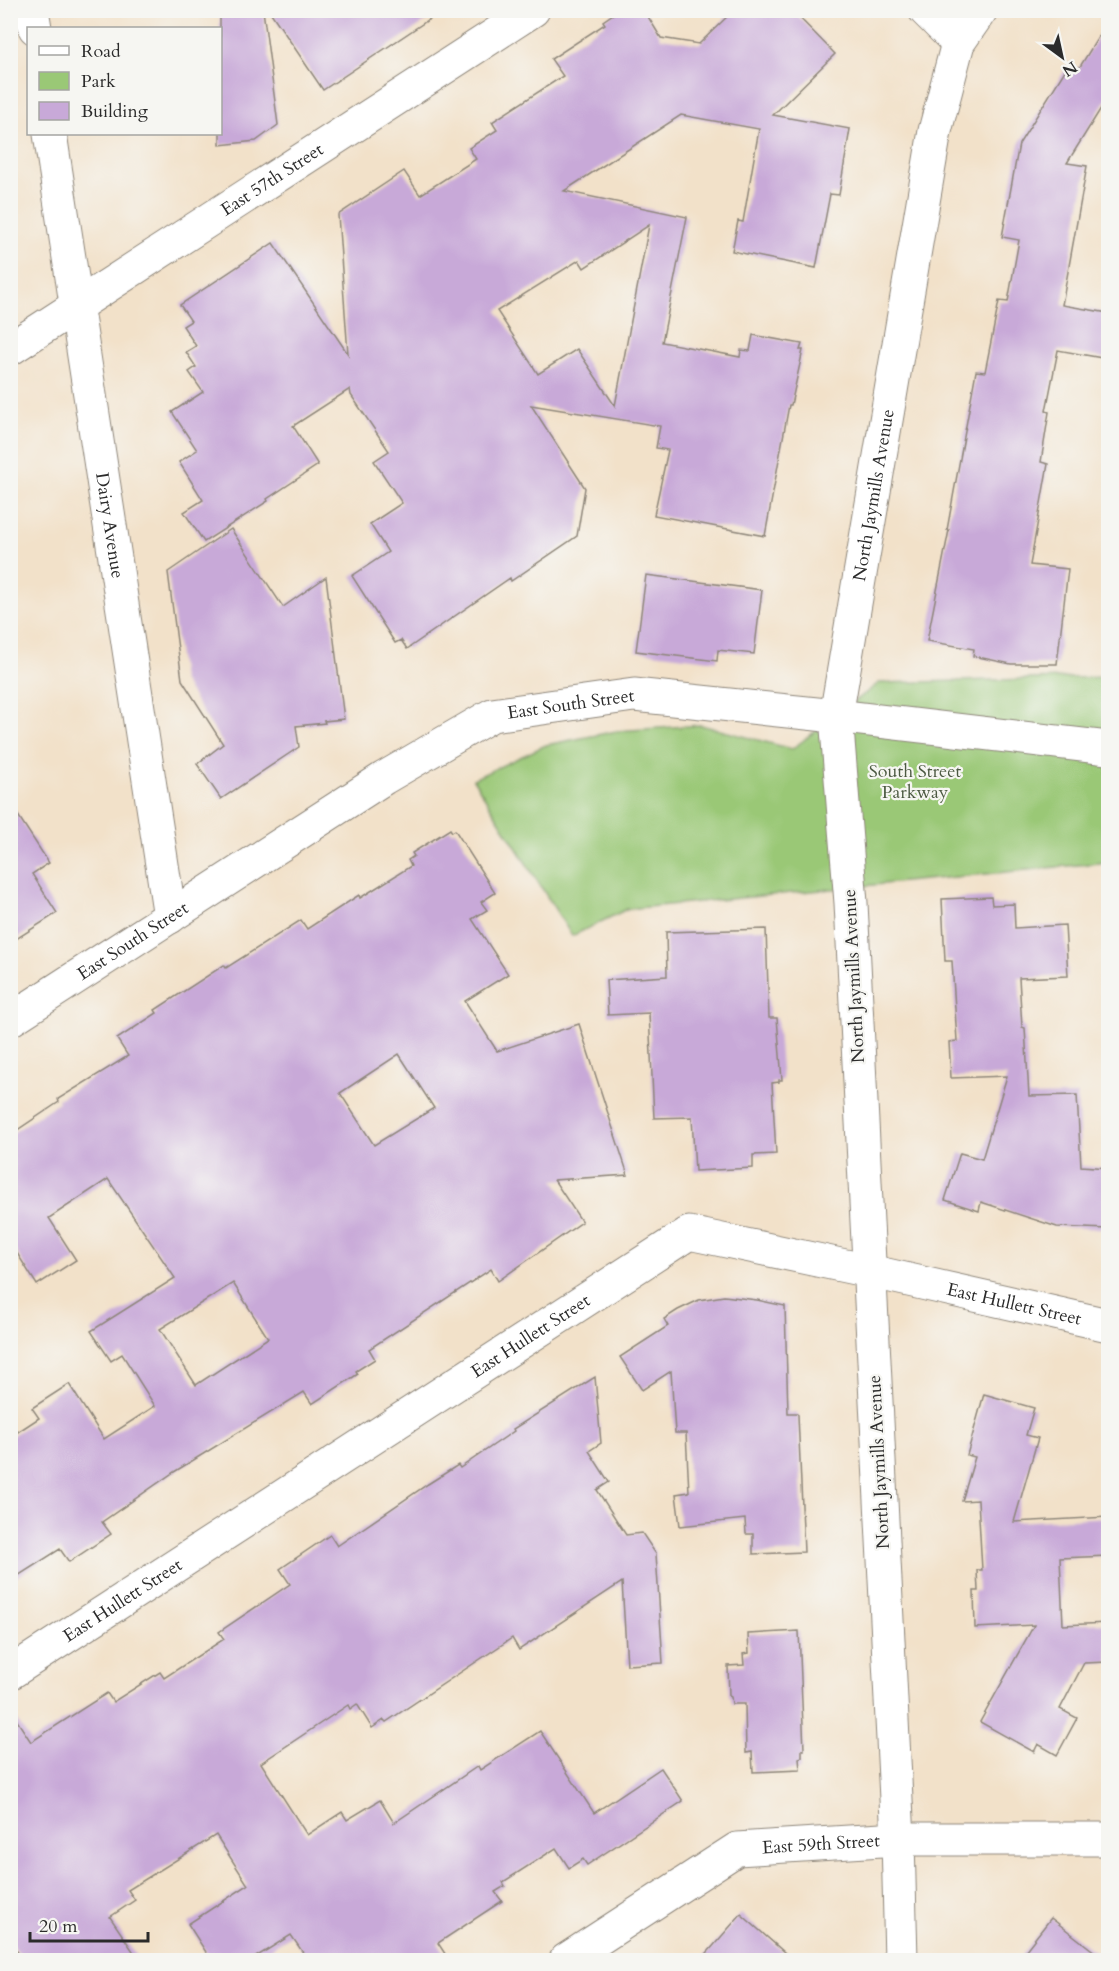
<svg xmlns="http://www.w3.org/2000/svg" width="1119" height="1971" font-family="Cardo,serif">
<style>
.green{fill:#9ac876;stroke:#627a50;stroke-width:1.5}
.building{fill:#c8a9d8;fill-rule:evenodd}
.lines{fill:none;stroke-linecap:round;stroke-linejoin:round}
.minor-casing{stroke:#8e867a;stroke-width:35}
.tertiary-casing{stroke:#8e867a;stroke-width:35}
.minor{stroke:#fff;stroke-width:33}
.tertiary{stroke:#fff;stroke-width:33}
.labels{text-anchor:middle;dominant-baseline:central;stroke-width:4.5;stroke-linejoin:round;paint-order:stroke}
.street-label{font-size:18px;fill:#2b2b2b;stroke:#f6f6f2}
.park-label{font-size:18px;fill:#4c5a42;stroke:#f6f6f2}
</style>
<rect width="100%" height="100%" fill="#f6f6f2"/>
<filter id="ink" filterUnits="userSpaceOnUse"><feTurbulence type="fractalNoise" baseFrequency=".0167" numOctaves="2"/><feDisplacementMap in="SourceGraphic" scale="12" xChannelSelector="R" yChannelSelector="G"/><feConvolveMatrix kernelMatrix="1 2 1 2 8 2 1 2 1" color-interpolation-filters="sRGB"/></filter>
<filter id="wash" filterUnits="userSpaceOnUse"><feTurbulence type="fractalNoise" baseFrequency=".008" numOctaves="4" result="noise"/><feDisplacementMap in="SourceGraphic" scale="24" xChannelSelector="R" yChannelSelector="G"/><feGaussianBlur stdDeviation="1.35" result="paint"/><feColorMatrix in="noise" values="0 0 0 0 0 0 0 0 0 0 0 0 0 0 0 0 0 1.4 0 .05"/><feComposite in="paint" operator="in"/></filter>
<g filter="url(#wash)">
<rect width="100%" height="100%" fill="#f2e1c9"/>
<!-- green -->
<path class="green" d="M 1108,677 L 1108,862 L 627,909 L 572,936 L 473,779 L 546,745 L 617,731 L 701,725 L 792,749 L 879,683 Z"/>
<g id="blocks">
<!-- building -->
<g class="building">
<path d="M 220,10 L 263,10 L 278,125 L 256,141 L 220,145 Z"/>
<path d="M 269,10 L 443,10 L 323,90 Z"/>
<path d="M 619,10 L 644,10 L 661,38 L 699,44 L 734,10 L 792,10 L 835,54 L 773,115 L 850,129 L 839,195 L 830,194 L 816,268 L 732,251 L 738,221 L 743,222 L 759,129 L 681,115 L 564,191 L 687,217 L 662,342 L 740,357 L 741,350 L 750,351 L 753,335 L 802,344 L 800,350 L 803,350 L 791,405 L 789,405 L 765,536 L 654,515 L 668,450 L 656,448 L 660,426 L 531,405 L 585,488 L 577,536 L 511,581 L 510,578 L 407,649 L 401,640 L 395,643 L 352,576 L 388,552 L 370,524 L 402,503 L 374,461 L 389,451 L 351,395 L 350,389 L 293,426 L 318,465 L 267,499 L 268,501 L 204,542 L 184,512 L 203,500 L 179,462 L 197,450 L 172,412 L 203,392 L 189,372 L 196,367 L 186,352 L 196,346 L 183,326 L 191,321 L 180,305 L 273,243 L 348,354 L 338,215 L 404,171 L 420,195 L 476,159 L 469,148 L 497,130 L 492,122 L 563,76 L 551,59 L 605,24 L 603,21 ZM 649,225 L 615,406 L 577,349 L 538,374 L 497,311 L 579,260 L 584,268 Z"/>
<path d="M 1108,21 L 1108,97 L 1067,163 L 1087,166 L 1062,305 L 1108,313 L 1108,359 L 1058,350 L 1046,411 L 1049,412 L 1041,462 L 1048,464 L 1030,565 L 1068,569 L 1057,664 L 1011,664 L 973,656 L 974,649 L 927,641 L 949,530 L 947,530 L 976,371 L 985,372 L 999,301 L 1008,302 L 1019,240 L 1002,237 L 1019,144 L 1069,64 L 1078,70 Z"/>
<path d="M 231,529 L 283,607 L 326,577 L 344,719 L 324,721 L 325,723 L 296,726 L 299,747 L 221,799 L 197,764 L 223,744 L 182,680 L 168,572 Z"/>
<path d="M 646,575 L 762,590 L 754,654 L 718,650 L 717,661 L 636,651 Z"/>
<path d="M 10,803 L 49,863 L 32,874 L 57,913 L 10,943 Z"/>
<path d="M 450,829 L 452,832 L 455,830 L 495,893 L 481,902 L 487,910 L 472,919 L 508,974 L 465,1001 L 497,1051 L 579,1024 L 628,1175 L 554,1180 L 582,1222 L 498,1281 L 491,1269 L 369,1349 L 375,1359 L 356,1371 L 358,1374 L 312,1404 L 304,1392 L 174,1472 L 102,1522 L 111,1534 L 69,1562 L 60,1549 L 10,1581 L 10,1437 L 39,1418 L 32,1408 L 69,1384 L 104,1439 L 155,1406 L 122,1354 L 111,1361 L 91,1331 L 175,1278 L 108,1179 L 49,1218 L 76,1260 L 37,1285 L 10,1242 L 10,1135 L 59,1102 L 58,1099 L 128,1056 L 117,1039 L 157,1013 L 155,1010 L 224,965 L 226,968 L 301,920 L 307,929 L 359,895 L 360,898 L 411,866 L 408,860 L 414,856 L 412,853 ZM 399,1054 L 434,1108 L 374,1145 L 340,1093 ZM 233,1283 L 268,1338 L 196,1385 L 160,1329 Z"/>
<path d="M 991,897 L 992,905 L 1014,904 L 1015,928 L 1065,925 L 1068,976 L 1019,978 L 1022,1027 L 1025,1028 L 1029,1096 L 1077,1095 L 1081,1166 L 1108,1168 L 1108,1229 L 1057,1227 L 981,1202 L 979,1211 L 945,1200 L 960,1153 L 982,1159 L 1007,1076 L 951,1078 L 949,1042 L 957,1041 L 952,961 L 945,961 L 942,899 Z"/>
<path d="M 766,929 L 769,1018 L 777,1018 L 782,1080 L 779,1080 L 779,1082 L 772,1083 L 776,1154 L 753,1155 L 753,1168 L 695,1171 L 692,1117 L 654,1118 L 649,1013 L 608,1015 L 606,980 L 667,976 L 666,932 Z"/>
<path d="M 724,1296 L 757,1300 L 785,1306 L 788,1413 L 797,1413 L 798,1415 L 804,1552 L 753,1554 L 753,1534 L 746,1534 L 745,1519 L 680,1526 L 676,1494 L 689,1492 L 686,1433 L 675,1433 L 671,1371 L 642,1390 L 620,1357 L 668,1326 L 664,1319 L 678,1310 L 699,1300 Z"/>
<path d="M 595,1377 L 601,1443 L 589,1451 L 609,1482 L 597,1490 L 626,1535 L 642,1533 L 656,1554 L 663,1663 L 627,1665 L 622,1582 L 519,1650 L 512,1638 L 386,1722 L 384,1720 L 372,1728 L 357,1704 L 350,1709 L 348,1705 L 261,1763 L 307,1835 L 342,1812 L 347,1820 L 380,1800 L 394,1823 L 478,1766 L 480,1770 L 540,1731 L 594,1813 L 661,1768 L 683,1801 L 587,1865 L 583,1859 L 569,1868 L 556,1848 L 503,1882 L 505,1886 L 495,1892 L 502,1901 L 438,1943 L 449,1960 L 308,1960 L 291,1935 L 251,1960 L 211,1960 L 188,1924 L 248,1885 L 216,1835 L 128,1890 L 135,1900 L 110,1917 L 139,1960 L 23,1960 L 10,1941 L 10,1710 L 31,1742 L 107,1693 L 113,1702 L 160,1672 L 164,1678 L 224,1639 L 219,1632 L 290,1584 L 280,1569 L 330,1535 L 337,1546 L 428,1484 L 458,1465 L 460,1468 L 514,1431 L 513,1429 Z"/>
<path d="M 984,1394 L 1034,1408 L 1026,1435 L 1038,1438 L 1014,1522 L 1108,1517 L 1108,1556 L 1060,1558 L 1063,1625 L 1108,1623 L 1108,1662 L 1084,1663 L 1060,1709 L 1077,1718 L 1057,1755 L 1038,1744 L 1034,1752 L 980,1722 L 1034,1625 L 975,1628 L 974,1591 L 978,1591 L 977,1570 L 982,1570 L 978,1500 L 962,1501 L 975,1457 L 967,1455 Z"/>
<path d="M 799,1631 L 804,1750 L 802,1750 L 802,1757 L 799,1758 L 800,1770 L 753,1772 L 752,1752 L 746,1753 L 745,1704 L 732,1704 L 731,1697 L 729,1696 L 728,1666 L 744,1665 L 743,1654 L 749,1653 L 748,1634 Z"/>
<path d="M 741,1914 L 793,1960 L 701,1960 Z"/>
<path d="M 1051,1918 L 1105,1960 L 1018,1960 Z"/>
</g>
</g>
</g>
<g filter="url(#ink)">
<use href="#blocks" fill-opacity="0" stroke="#8e867a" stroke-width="1.5"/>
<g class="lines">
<defs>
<g id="minor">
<path d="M 32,10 L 35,28"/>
<path d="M 925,10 L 958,43"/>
<path id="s1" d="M 50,134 L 170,917"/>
<path id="s2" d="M 10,349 L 533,10"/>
<path id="s3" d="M 10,1673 L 689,1233 L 869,1271 L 1108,1325"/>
<path id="s4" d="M 566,1960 L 737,1849 L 898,1839 L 1108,1839"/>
<path id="s5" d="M 901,1960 L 898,1839 L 851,903 L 836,716 L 935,131 L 958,43 L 981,10"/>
</g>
<g id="tertiary">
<path id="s6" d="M 10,1020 L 384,778 L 492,715 L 634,695 L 836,716 L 1108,748"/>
</g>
</defs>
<!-- minor casing -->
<use href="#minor" class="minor-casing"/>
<!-- tertiary casing -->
<use href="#tertiary" class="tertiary-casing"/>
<!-- minor -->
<use href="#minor" class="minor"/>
<!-- tertiary -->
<use href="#tertiary" class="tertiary"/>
</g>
</g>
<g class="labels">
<!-- street labels -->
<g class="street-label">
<text stroke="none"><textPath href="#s2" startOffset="312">East 57th Street</textPath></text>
<text stroke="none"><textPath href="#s5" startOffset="1470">North Jaymills Avenue</textPath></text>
<text stroke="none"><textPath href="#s1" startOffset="396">Dairy Avenue</textPath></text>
<text stroke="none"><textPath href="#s6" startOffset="650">East South Street</textPath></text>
<text stroke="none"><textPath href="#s6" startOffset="146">East South Street</textPath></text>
<text transform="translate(854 976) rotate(-93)">North Jaymills Avenue</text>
<text stroke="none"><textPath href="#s3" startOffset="1142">East Hullett Street</textPath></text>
<text stroke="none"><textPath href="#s3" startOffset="620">East Hullett Street</textPath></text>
<text transform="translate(879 1462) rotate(-93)">North Jaymills Avenue</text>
<text stroke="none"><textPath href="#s3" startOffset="134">East Hullett Street</textPath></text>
<text stroke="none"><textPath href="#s4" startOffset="288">East 59th Street</textPath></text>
</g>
<!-- park labels -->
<g class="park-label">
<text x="915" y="771">South Street<tspan x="915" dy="21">Parkway</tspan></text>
</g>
</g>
<!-- margin -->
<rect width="1119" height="1971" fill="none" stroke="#f6f6f2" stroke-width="36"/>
<!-- legend -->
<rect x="27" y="27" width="195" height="108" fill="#f6f6f2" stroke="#a5a5a2" stroke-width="1.5"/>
<rect x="39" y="46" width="30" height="9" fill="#ffffff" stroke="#a5a5a2" stroke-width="1.5"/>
<text x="81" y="57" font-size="18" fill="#2b2b2b">Road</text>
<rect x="39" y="72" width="30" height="18" fill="#9ac876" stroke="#a5a5a2" stroke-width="1.5"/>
<text x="81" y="87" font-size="18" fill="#2b2b2b">Park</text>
<rect x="39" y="102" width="30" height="18" fill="#c8a9d8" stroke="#a5a5a2" stroke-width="1.5"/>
<text x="81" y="117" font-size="18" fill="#2b2b2b">Building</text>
<!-- north arrow -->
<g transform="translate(1062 57) rotate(147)" stroke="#f6f6f2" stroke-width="4.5" paint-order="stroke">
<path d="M0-4.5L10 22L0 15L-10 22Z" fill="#2b2b2b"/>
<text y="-9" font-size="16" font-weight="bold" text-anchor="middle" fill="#2b2b2b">N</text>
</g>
<!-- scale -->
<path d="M30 1932v9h118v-9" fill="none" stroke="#2b2b2b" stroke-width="3"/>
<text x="39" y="1932" font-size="18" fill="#2b2b2b" stroke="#f6f6f2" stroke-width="4.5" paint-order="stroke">20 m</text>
</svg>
